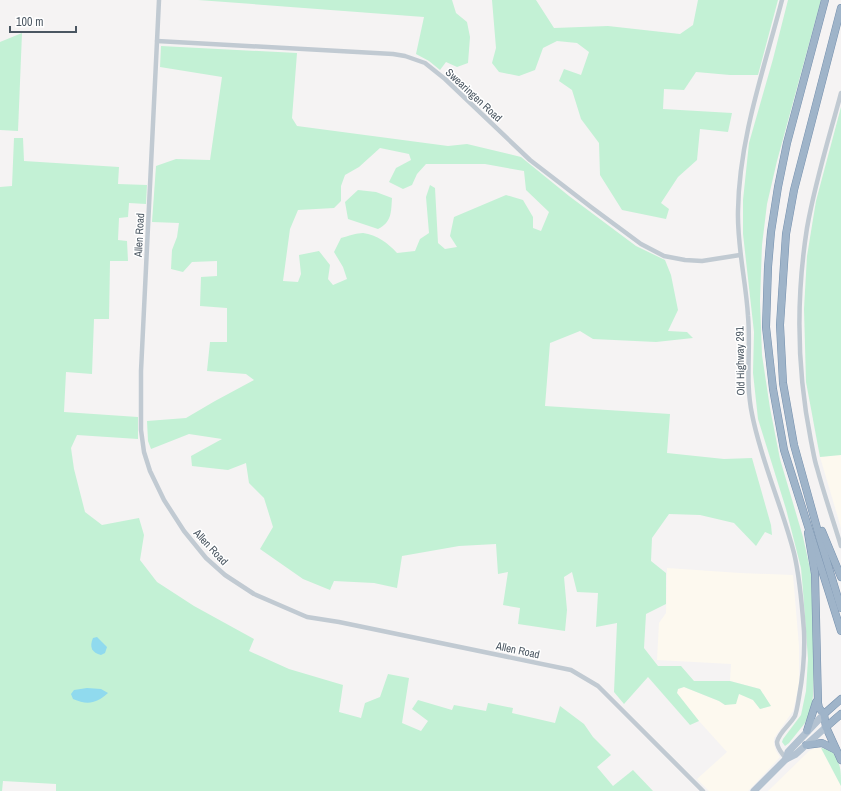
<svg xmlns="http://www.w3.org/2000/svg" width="841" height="791" font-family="'Archivo Narrow',sans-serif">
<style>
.commercial{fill:#fdf9ef}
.green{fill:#c3f1d5;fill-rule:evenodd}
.water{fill:#90daee}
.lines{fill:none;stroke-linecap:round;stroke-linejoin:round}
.trunk-casing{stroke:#7690ad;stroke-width:8}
.minor{stroke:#c1cad2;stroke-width:4.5}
.primary{stroke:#b3c2d1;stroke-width:7}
.trunk{stroke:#9fb4c9;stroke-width:7}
.labels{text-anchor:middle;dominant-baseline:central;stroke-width:3;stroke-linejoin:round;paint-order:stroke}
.street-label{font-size:11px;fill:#4a5661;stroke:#fff}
</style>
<rect width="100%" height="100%" fill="#f5f3f3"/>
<!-- commercial -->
<g class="commercial">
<path d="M 837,455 L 841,455 L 841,528 L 820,457 Z"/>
<path d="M 667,568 L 740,573 L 793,575 L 799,646 L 799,685 L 793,711 L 774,738 L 774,744 L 776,751 L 780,757 L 748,791 L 709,791 L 697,779 L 727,752 L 699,721 L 677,693 L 678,689 L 684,687 L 719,701 L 725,705 L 739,693 L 753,700 L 760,709 L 771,706 L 760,689 L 730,681 L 731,664 L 657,660 L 659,623 L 666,613 Z"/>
<path d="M 815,748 L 821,748 L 841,786 L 840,791 L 768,791 L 809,751 Z"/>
</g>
<!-- green -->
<g class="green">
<path d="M 198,0 L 452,0 L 456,13 L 467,22 L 470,37 L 468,63 L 457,67 L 446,62 L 440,70 L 429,61 L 416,54 L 424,17 Z"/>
<path d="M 492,0 L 536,0 L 554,28 L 608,26 L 680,34 L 693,25 L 698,0 L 778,0 L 758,75 L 730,75 L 696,72 L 684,90 L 664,89 L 663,109 L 732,113 L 728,132 L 700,129 L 697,160 L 678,177 L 661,203 L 669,209 L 666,219 L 622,210 L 600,175 L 599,143 L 581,119 L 572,90 L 559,81 L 564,69 L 581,75 L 589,52 L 577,43 L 557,41 L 543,48 L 535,70 L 519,76 L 499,72 L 492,63 L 496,48 Z"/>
<path d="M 788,0 L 821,0 L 777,161 L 767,204 L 762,245 L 760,301 L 762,355 L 770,408 L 780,459 L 803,537 L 811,573 L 814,661 L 813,696 L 811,709 L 805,723 L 789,743 L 785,746 L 782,742 L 783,739 L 801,715 L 806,691 L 808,659 L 803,591 L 801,568 L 786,509 L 758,419 L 753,373 L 754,332 L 743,234 L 743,200 L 749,143 L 773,59 Z"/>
<path d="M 22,33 L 18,131 L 0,130 L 0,42 Z"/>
<path d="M 161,46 L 297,53 L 292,118 L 297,126 L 448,146 L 467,144 L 521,157 L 569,196 L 636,246 L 665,260 L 671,275 L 678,310 L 668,331 L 687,332 L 693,338 L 656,342 L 593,339 L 580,331 L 550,343 L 545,406 L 670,414 L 667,453 L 724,459 L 752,458 L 771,525 L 772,535 L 765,532 L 756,546 L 734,523 L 700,515 L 669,514 L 652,538 L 651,561 L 666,573 L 666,604 L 646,614 L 644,648 L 658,666 L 681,666 L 694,681 L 730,681 L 760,689 L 771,706 L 760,709 L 753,700 L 739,694 L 736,704 L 725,705 L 719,701 L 684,687 L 678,689 L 677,693 L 699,721 L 690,725 L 648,677 L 624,704 L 614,692 L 617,623 L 596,627 L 598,593 L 577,592 L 572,572 L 564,577 L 567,610 L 565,631 L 518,624 L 520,608 L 503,605 L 508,572 L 498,574 L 496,544 L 459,546 L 402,556 L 397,588 L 374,583 L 334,581 L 330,590 L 303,579 L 260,549 L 273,527 L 264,498 L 249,483 L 246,463 L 228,470 L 192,466 L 191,456 L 222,439 L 189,434 L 151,449 L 148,441 L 147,421 L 186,418 L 215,401 L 254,380 L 246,374 L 207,371 L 210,342 L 227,342 L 227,308 L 200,306 L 201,277 L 217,276 L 217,261 L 192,262 L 183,272 L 171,269 L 172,250 L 177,237 L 179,223 L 152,222 L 156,166 L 176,159 L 210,160 L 222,77 L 160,67 ZM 380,148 L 409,154 L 411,160 L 396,168 L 389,182 L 403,189 L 412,185 L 417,174 L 426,164 L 485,164 L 524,171 L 526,190 L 549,212 L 541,231 L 533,228 L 533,217 L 523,200 L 506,195 L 454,217 L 450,236 L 457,247 L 445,249 L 438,243 L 435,188 L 430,185 L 426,197 L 429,233 L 420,239 L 415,251 L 397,253 C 388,243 377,235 363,233 C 357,233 348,236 341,238 L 334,252 L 343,267 L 347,279 L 333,285 L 328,279 L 330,265 L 319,251 L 299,255 L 301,274 L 298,282 L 283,281 L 290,229 L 298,210 L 334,208 L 341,201 L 341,186 L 345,175 L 359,167 Z"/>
<path d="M 841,107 L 841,455 L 820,457 L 806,382 L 804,309 L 807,256 L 816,201 Z"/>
<path d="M 14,138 L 23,138 L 24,161 L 119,167 L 118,184 L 147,185 L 146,204 L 129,203 L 128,217 L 119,218 L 118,240 L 127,241 L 128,261 L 110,261 L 109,319 L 94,319 L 92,374 L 66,372 L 64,412 L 138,417 L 138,439 L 77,435 L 71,448 L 74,469 L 85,512 L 102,525 L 139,518 L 144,535 L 140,560 L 157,582 L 194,606 L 254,639 L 249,651 L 289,669 L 343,685 L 339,712 L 361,718 L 365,703 L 380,697 L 388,674 L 409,678 L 402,723 L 421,731 L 428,721 L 412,709 L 418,700 L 452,710 L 454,705 L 486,711 L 488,703 L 513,708 L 512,713 L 555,723 L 560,706 L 584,724 L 593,737 L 611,755 L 597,767 L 613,786 L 633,770 L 653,791 L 56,791 L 56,784 L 3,781 L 2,791 L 0,791 L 0,187 L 12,186 Z"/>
<path d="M 358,190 L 376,192 L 392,198 C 391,212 392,222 378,229 L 348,219 L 345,202 Z"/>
<path d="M 821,748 L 831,750 C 841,764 841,769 841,786 Z"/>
</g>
<!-- water -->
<g class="water">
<path d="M 97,637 L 107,647 L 105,653 L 101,655 C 92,653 89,647 93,638 Z"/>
<path d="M 87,688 L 101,689 L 108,693 C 96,704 87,705 73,699 L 71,694 L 74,690 Z"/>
</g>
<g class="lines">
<defs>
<g id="trunk">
<path d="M 825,0 L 787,143 L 778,187 L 771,232 L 768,267 L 766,327 L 773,389 L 784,450 L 841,631"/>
<path d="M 841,8 L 794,190 L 786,234 L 780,325 L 783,383 L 794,445 L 820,539 L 841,608"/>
<path d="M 822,531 L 841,577"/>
<path d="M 808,533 L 815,574 L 818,703 L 819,708 L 824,714 L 826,727 L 841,760"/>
<path d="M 824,714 L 841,699"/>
<path d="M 826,727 L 841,714"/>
<path d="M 807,731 L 816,702"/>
<path d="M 806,745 L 822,743 L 836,750"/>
</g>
</defs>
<!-- trunk casing -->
<use href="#trunk" class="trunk-casing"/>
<!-- minor -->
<g class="minor">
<path d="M 159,0 L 141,371 L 141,430 L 144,452 L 150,471 L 164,500 L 184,531 L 206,558 L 225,575 L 254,594 L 307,617 L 339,622 L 571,670 L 598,686 L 703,791"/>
<path d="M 782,0 C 764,69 739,139 738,211 C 737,247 746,281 748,316 C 751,349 745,381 752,414 C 761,461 782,506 794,553 C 800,578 802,605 804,631 C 805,653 803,675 799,697 C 798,703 797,710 795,716 C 790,725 779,732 777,742 C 777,749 783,754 786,759"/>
<path d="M 157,41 L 393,54 L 405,56 L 425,63 L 445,79 L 530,160 L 591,207 L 641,244 L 664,256 L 685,260 L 702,261 L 740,255"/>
<path d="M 841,93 C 829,138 815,182 807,228 C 796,298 797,371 811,441 C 813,450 814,459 817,468 C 824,494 833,520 841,546"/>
</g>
<!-- primary -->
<g class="primary">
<path d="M 786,759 L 788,752 L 824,714"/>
<path d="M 754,791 L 786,759 L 796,754 L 826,727"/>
</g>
<!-- trunk -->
<use href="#trunk" class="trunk"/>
</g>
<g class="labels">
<!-- street labels -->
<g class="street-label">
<text transform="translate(474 95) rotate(43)">Swearingen Road</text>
<text transform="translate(139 235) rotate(-87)">Allen Road</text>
<text transform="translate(740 361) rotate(-91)">Old Highway 291</text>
<text transform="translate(211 547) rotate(47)">Allen Road</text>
<text transform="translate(518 650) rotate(12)">Allen Road</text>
</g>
</g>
<!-- scale -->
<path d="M10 26v6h66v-6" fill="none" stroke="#4a5661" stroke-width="2"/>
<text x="16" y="26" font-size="12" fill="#4a5661" stroke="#ffffff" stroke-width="3" paint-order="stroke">100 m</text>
</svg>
